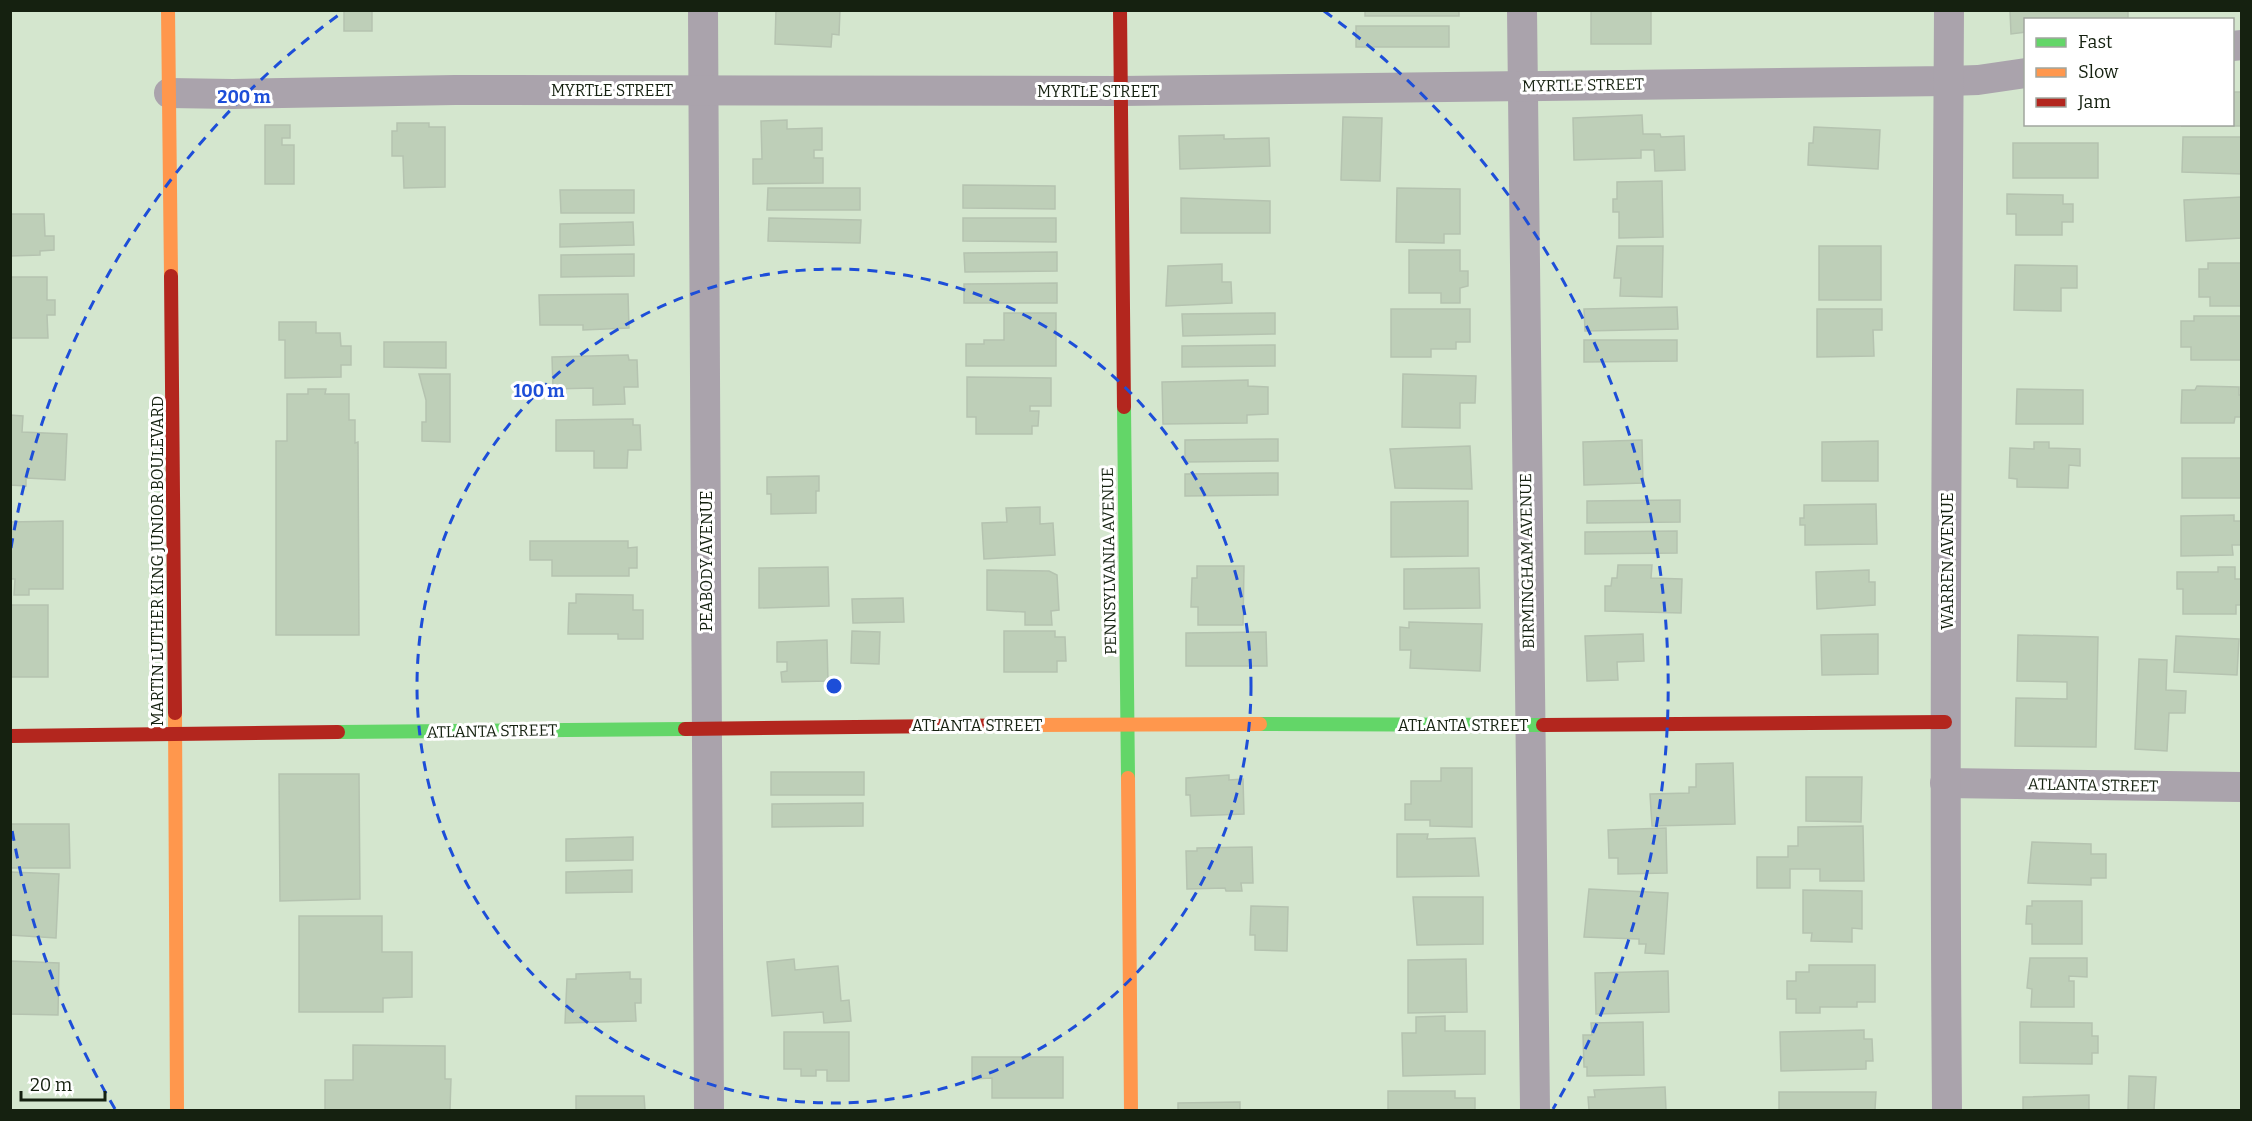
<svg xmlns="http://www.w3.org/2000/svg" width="2252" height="1121" font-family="Bitter,serif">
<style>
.building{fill:#becfb8;stroke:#b5c3b0;stroke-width:1.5}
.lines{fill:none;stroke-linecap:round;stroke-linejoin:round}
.street{stroke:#aaa3ac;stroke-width:30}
.fast{stroke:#63d668;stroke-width:14}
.slow{stroke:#ff974d;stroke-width:14}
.jam{stroke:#b3261e;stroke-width:14}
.ring{fill:none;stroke:#1d4ed8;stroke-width:3;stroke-dasharray:10 8}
.labels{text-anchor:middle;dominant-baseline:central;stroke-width:6;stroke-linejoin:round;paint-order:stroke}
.street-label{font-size:16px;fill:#152110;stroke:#fff}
.centre{fill:#1d4ed8;stroke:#fff;stroke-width:3}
.ring-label{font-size:18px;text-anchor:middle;font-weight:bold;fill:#1d4ed8;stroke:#fff;stroke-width:6;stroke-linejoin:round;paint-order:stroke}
</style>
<rect width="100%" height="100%" fill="#d4e6ce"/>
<!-- building -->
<g class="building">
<rect x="344" y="10" width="28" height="21"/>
<path d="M 776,10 L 840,10 L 839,35 L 832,34 L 831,47 L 775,44 Z"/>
<rect x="1365" y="10" width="94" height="6"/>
<rect x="1591" y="10" width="60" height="34"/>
<path d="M 2010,10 L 2128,10 L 2128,20 L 2026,20 L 2026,32 L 2011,34 Z"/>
<rect x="1356" y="26" width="93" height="21"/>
<path d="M 2232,92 L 2242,92 L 2242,126 L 2181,126 L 2232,124 Z"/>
<path d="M 1642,115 L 1643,134 L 1660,134 L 1661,137 L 1684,136 L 1685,170 L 1655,171 L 1654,150 L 1641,150 L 1641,158 L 1574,160 L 1573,118 Z"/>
<path d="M 1343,117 L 1382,118 L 1380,181 L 1341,180 Z"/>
<path d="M 787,120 L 787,129 L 822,128 L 822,150 L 814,150 L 814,158 L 823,158 L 823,183 L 753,184 L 753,159 L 762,159 L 761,121 Z"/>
<path d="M 397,123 L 429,123 L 429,127 L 445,127 L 445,187 L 404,188 L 403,156 L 392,156 L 392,131 L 397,131 Z"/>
<path d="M 265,125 L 290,125 L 290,138 L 282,138 L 282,145 L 294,145 L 294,184 L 265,184 Z"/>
<path d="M 1814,127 L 1880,130 L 1878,169 L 1808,165 L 1809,143 L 1813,143 Z"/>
<path d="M 1224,135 L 1224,139 L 1269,138 L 1270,166 L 1180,169 L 1179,136 Z"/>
<path d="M 2183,137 L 2242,137 L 2242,174 L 2182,172 Z"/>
<rect x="2013" y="143" width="85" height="35"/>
<path d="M 1662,181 L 1663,237 L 1619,238 L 1619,212 L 1613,212 L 1613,199 L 1617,199 L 1617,182 Z"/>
<path d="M 963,185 L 1055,186 L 1055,209 L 963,208 Z"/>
<path d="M 768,188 L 860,188 L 860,210 L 767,210 Z"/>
<path d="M 1397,188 L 1460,189 L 1460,234 L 1444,234 L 1444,243 L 1396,242 Z"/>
<path d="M 560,190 L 634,190 L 634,213 L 561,213 Z"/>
<path d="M 2007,194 L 2063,195 L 2063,204 L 2073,204 L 2073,222 L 2062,222 L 2062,235 L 2016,235 L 2016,214 L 2007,214 Z"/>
<path d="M 2242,197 L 2242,238 L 2186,241 L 2184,200 Z"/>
<path d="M 1181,198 L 1270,201 L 1270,233 L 1181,233 Z"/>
<path d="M 10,214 L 44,214 L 45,236 L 54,236 L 54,250 L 40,251 L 40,255 L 10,256 Z"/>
<path d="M 769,218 L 861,220 L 860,243 L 768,241 Z"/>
<path d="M 963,218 L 1056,218 L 1056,242 L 963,241 Z"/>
<path d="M 633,222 L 634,245 L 560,247 L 560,224 Z"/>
<path d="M 1617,246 L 1663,246 L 1662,297 L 1620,296 L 1621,278 L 1614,278 Z"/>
<rect x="1819" y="246" width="62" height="54"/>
<path d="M 1409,250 L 1460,250 L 1460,271 L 1468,271 L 1468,286 L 1460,288 L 1460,303 L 1441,303 L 1441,293 L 1409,293 Z"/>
<path d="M 1057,252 L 1057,271 L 965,272 L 964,253 Z"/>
<path d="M 634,254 L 634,276 L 561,277 L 561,255 Z"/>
<path d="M 2208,263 L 2242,263 L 2242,306 L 2210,306 L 2210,297 L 2199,297 L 2199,269 L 2208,269 Z"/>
<path d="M 1222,264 L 1222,282 L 1231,282 L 1232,303 L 1166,306 L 1168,266 Z"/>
<path d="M 2015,265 L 2077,266 L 2077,288 L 2061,288 L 2061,311 L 2014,310 Z"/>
<path d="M 10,277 L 47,277 L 47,300 L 55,300 L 55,315 L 47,315 L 48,338 L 10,338 Z"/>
<path d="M 1057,283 L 1057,303 L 964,303 L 964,284 Z"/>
<path d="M 628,294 L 629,328 L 583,330 L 583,325 L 540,325 L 539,295 Z"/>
<path d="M 1677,307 L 1678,329 L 1585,331 L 1584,309 Z"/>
<path d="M 1391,309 L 1470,309 L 1470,342 L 1456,342 L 1456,349 L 1431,349 L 1431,357 L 1391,357 Z"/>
<path d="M 1817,309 L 1882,309 L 1882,330 L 1873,330 L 1874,356 L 1817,357 Z"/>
<path d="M 1004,313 L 1056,313 L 1056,366 L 966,366 L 966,344 L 984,344 L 984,340 L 1004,340 Z"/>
<path d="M 1275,313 L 1275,334 L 1183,336 L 1182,314 Z"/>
<path d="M 2194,316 L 2242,316 L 2242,360 L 2191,360 L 2191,347 L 2181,347 L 2181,321 L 2194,321 Z"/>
<path d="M 279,322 L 316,322 L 316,333 L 340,333 L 341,346 L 351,346 L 351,365 L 341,365 L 341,377 L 285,378 L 285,340 L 279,340 Z"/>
<path d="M 1584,340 L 1677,340 L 1677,361 L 1584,362 Z"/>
<path d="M 384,342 L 446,342 L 446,368 L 384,367 Z"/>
<path d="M 1275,345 L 1275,366 L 1182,367 L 1182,346 Z"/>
<path d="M 628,355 L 629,360 L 637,360 L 638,387 L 624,387 L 625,404 L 593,405 L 593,388 L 553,389 L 552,357 Z"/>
<path d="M 419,374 L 450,374 L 450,442 L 422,441 L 422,422 L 426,422 L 426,400 Z"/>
<path d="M 1403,374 L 1476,376 L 1475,403 L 1460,403 L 1460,428 L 1402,427 Z"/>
<path d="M 967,377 L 1051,378 L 1051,406 L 1030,406 L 1030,411 L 1039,411 L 1038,426 L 1032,426 L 1032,434 L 976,434 L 976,417 L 967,417 Z"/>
<path d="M 1248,380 L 1248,386 L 1268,387 L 1268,414 L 1247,415 L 1247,423 L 1163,424 L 1162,382 Z"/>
<path d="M 2197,386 L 2239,387 L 2239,395 L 2242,395 L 2242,417 L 2235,417 L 2234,423 L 2181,423 L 2182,390 L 2195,390 Z"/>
<path d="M 308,389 L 326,389 L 325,394 L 349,394 L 349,420 L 355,420 L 355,443 L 358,442 L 359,635 L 276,635 L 276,441 L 287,441 L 287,394 L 308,394 Z"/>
<path d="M 2017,389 L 2083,390 L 2083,424 L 2016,424 Z"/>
<path d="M 10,415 L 23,416 L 22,432 L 67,434 L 65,480 L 26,478 L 26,486 L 10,485 Z"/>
<path d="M 633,419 L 633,425 L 640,425 L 641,450 L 628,450 L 627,468 L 594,468 L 594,451 L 556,451 L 556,420 Z"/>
<path d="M 1278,439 L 1278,461 L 1185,462 L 1185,440 Z"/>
<path d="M 1642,440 L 1643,483 L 1584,485 L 1583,442 Z"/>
<path d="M 1878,441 L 1878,481 L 1822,481 L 1822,442 Z"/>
<path d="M 2034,442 L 2049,442 L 2049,448 L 2080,449 L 2080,466 L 2069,465 L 2068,488 L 2017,487 L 2017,479 L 2009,478 L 2010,448 L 2034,449 Z"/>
<path d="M 1470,446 L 1472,489 L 1395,488 L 1390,449 Z"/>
<rect x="2182" y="458" width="60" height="40"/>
<path d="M 1278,473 L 1278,495 L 1185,496 L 1185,474 Z"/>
<path d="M 819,476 L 819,491 L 816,491 L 816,513 L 771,514 L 771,494 L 767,494 L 767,477 Z"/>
<path d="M 1680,500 L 1680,522 L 1587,523 L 1587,501 Z"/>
<path d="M 1468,501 L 1468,556 L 1391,557 L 1391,502 Z"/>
<path d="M 1876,504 L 1877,544 L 1805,545 L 1805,525 L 1800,525 L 1800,518 L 1804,518 L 1804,505 Z"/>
<path d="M 1040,507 L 1040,524 L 1053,523 L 1055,555 L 984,559 L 982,523 L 1007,522 L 1006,508 Z"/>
<path d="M 2234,515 L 2234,521 L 2242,521 L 2242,545 L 2232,545 L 2233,555 L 2181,556 L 2181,516 Z"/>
<path d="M 63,521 L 63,589 L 29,589 L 29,595 L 14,595 L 15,579 L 10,579 L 10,522 Z"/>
<path d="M 1677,531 L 1677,553 L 1585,554 L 1585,532 Z"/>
<path d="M 530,541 L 628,541 L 628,548 L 637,547 L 637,568 L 629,568 L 629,576 L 552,576 L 552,560 L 530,560 Z"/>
<path d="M 1618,565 L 1652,565 L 1651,578 L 1682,579 L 1681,613 L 1605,611 L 1605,586 L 1611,586 L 1612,578 L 1617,578 Z"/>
<path d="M 1197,566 L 1244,566 L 1243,625 L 1198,625 L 1198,607 L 1191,607 L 1192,578 L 1197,578 Z"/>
<path d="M 828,567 L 829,606 L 759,608 L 759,568 Z"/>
<path d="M 2218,567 L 2235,567 L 2235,579 L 2242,579 L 2242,605 L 2236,605 L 2236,614 L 2183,614 L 2183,589 L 2177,589 L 2177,572 L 2218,572 Z"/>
<path d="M 1479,568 L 1480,608 L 1404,609 L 1404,569 Z"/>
<path d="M 987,570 L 1049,571 L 1057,575 L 1059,610 L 1051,611 L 1052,625 L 1025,625 L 1025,612 L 987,610 Z"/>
<path d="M 1869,570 L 1869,582 L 1875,582 L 1875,605 L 1817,609 L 1816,572 Z"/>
<path d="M 576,594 L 633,595 L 633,610 L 643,610 L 643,639 L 618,639 L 618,634 L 568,634 L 569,603 L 576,603 Z"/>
<path d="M 903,598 L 904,622 L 853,623 L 852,599 Z"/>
<rect x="10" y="605" width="38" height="72"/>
<path d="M 1409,622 L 1482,624 L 1480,671 L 1410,668 L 1411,650 L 1400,650 L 1400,627 L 1409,628 Z"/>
<path d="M 852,631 L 880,632 L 879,664 L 851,663 Z"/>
<path d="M 1004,631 L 1055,631 L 1055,637 L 1065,637 L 1066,661 L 1057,661 L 1057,672 L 1004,672 Z"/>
<path d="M 1266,632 L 1267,666 L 1186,666 L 1186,633 Z"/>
<path d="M 1643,634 L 1644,661 L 1617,662 L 1618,680 L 1587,681 L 1585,636 Z"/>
<path d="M 1878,634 L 1878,674 L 1822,675 L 1821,635 Z"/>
<path d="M 2018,635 L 2098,637 L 2096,747 L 2015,746 L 2016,698 L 2067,699 L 2067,682 L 2017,681 Z"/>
<path d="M 2176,636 L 2239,639 L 2237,675 L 2174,672 Z"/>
<path d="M 827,640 L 828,681 L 782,682 L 781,672 L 787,671 L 787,662 L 777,662 L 777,642 Z"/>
<path d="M 2139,659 L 2167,660 L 2166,690 L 2186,691 L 2185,713 L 2169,713 L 2167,751 L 2135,749 Z"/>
<path d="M 1733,763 L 1735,824 L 1652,826 L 1650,794 L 1689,793 L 1689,787 L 1696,787 L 1696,764 Z"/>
<path d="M 1441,768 L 1472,768 L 1472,827 L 1430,826 L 1430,820 L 1405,820 L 1405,804 L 1411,804 L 1411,781 L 1441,781 Z"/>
<rect x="771" y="772" width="93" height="23"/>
<path d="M 279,774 L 359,774 L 360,899 L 280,901 Z"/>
<path d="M 1229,775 L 1229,780 L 1243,779 L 1244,814 L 1191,816 L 1190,795 L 1186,795 L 1186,778 Z"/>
<path d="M 1806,777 L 1862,777 L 1861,822 L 1806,821 Z"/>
<path d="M 863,803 L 863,826 L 772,827 L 772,804 Z"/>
<path d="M 10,824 L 69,824 L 70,868 L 10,868 Z"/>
<path d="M 1863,826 L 1864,881 L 1820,881 L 1820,869 L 1790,869 L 1790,888 L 1757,888 L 1757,857 L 1788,857 L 1788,846 L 1798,846 L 1798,827 Z"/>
<path d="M 1666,828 L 1667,873 L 1618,874 L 1618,858 L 1609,858 L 1608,830 Z"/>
<path d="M 1397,834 L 1428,834 L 1427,839 L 1475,838 L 1479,876 L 1397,877 Z"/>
<path d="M 633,837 L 633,860 L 566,861 L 566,839 Z"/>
<path d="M 2032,842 L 2091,844 L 2091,854 L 2106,854 L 2106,878 L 2091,878 L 2091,885 L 2028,883 Z"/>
<path d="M 1252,847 L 1253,883 L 1241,883 L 1242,891 L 1226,891 L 1225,888 L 1187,889 L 1186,851 L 1197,851 L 1197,848 Z"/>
<path d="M 632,870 L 632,892 L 566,893 L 566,872 Z"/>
<path d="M 10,872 L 59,874 L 56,938 L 10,935 Z"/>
<path d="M 1589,889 L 1668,893 L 1664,954 L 1645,953 L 1646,944 L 1639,944 L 1639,939 L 1584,937 Z"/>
<path d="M 1803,890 L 1862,891 L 1862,929 L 1852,928 L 1852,942 L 1811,941 L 1812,933 L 1803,933 Z"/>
<path d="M 1413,897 L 1483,897 L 1483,944 L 1417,945 Z"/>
<path d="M 2032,901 L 2082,901 L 2082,944 L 2032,944 L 2032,924 L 2026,924 L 2027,906 L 2032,906 Z"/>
<path d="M 1251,906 L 1288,907 L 1287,951 L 1255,950 L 1255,935 L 1250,935 Z"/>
<path d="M 299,916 L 382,916 L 382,952 L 412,952 L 412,997 L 383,998 L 383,1012 L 299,1012 Z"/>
<path d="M 2030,958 L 2087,958 L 2087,977 L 2069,976 L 2069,981 L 2074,981 L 2074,1007 L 2031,1007 L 2032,989 L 2027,988 Z"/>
<path d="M 794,959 L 795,970 L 838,966 L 841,1001 L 849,1000 L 851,1021 L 824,1023 L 823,1012 L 772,1016 L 767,962 Z"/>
<path d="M 1466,959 L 1467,1012 L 1408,1013 L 1408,960 Z"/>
<path d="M 10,961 L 59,963 L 58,1015 L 10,1014 Z"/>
<path d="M 1809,965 L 1875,965 L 1875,1002 L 1857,1002 L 1857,1007 L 1820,1007 L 1820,1013 L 1796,1013 L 1796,999 L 1787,999 L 1787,981 L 1796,981 L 1796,972 L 1809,972 Z"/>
<path d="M 1668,971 L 1669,1012 L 1596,1014 L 1595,973 Z"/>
<path d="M 630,972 L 630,979 L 641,979 L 641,1003 L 635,1003 L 636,1021 L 565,1023 L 567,979 L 576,979 L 576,974 Z"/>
<path d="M 1445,1016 L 1445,1031 L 1485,1031 L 1485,1074 L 1403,1076 L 1402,1033 L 1416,1033 L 1416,1017 Z"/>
<path d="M 1643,1022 L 1644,1075 L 1587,1076 L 1587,1067 L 1584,1067 L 1583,1035 L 1592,1035 L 1591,1023 Z"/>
<path d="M 2020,1022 L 2092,1023 L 2092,1036 L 2098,1036 L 2098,1053 L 2092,1053 L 2092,1064 L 2020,1063 Z"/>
<path d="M 1864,1030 L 1864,1039 L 1872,1039 L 1873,1061 L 1866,1061 L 1866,1069 L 1781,1071 L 1780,1032 Z"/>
<path d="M 784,1032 L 849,1032 L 849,1081 L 827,1081 L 827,1070 L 816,1070 L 816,1076 L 801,1076 L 801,1069 L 784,1069 Z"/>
<path d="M 353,1045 L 445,1046 L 445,1079 L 451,1079 L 450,1110 L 325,1110 L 325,1080 L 353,1080 Z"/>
<path d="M 972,1057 L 1063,1057 L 1063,1098 L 992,1098 L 992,1078 L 972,1079 Z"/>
<path d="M 2129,1076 L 2156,1077 L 2154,1110 L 2128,1110 Z"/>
<path d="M 1665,1087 L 1666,1110 L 1589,1110 L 1588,1097 L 1595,1097 L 1594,1090 Z"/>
<path d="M 1388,1091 L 1455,1091 L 1455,1098 L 1475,1098 L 1475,1110 L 1388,1110 Z"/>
<path d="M 1779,1092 L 1876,1092 L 1875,1110 L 1779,1110 Z"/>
<path d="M 2089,1095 L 2089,1110 L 2023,1110 L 2023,1097 Z"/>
<path d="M 576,1096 L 644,1096 L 645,1110 L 576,1110 Z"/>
<path d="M 1240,1102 L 1240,1110 L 1178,1110 L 1178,1103 Z"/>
</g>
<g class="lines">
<!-- street -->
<g class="street">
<path d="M 703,10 L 709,1110"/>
<path d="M 1522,10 L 1535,1110"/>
<path d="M 2232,46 L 2242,45"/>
<path d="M 169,93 L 233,94 L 455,90 L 1120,91 L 1949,81 L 1978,80 L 2026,73"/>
<path d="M 1945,783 L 2242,787"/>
<path d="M 1947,1110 C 1944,744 1947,377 1949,10"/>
</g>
<!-- fast -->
<g class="fast">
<path d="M 1124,407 L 1128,778"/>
<path d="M 1260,724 L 1543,725"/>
<path d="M 338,732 L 685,729"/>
</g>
<!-- slow -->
<g class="slow">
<path d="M 168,10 L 171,276"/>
<path d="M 175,713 L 177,1110"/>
<path d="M 1034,725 L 1260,724"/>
<path d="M 1128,778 L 1131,1110"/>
</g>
<!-- jam -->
<g class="jam">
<path d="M 1120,10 L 1124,407"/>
<path d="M 171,276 L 175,713"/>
<path d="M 1543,725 L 1945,722"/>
<path d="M 685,729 L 1034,725"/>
<path d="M 10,736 L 338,732"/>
</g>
</g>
<!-- distance rings -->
<g class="ring">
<circle cx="834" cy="686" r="417"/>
<path d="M115 1109A834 834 0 0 1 11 824M11 548A834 834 0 0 1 344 11M1324 11A834 834 0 0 1 1553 1109"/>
</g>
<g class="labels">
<!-- street labels -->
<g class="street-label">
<text transform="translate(1583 85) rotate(-1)">MYRTLE STREET</text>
<text x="612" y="90">MYRTLE STREET</text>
<text x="1098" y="91">MYRTLE STREET</text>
<text transform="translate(157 561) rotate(-90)">MARTIN LUTHER KING JUNIOR BOULEVARD</text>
<text transform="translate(706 561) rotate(-90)">PEABODY AVENUE</text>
<text transform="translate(1109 561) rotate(-91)">PENNSYLVANIA AVENUE</text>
<text transform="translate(1527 561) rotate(-91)">BIRMINGHAM AVENUE</text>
<text transform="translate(1947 561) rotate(-90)">WARREN AVENUE</text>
<text x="977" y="725">ATLANTA STREET</text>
<text x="1463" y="725">ATLANTA STREET</text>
<text transform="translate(492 731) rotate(-1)">ATLANTA STREET</text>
<text transform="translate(2093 785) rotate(1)">ATLANTA STREET</text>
</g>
</g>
<circle cx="834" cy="686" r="9" class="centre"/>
<g class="ring-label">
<text x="244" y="103">200 m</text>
<text x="539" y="397">100 m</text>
</g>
<!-- border -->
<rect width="2252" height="1121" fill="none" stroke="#152110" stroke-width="24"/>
<!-- legend -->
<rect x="2024" y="18" width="210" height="108" fill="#ffffff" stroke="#a1a69f" stroke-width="1.5"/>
<rect x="2036" y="38" width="30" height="9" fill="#63d668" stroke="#a1a69f" stroke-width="1.5"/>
<text x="2078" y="48" font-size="18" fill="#152110">Fast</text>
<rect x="2036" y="68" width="30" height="9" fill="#ff974d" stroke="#a1a69f" stroke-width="1.5"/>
<text x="2078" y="78" font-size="18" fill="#152110">Slow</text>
<rect x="2036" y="98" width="30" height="9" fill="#b3261e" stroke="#a1a69f" stroke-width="1.5"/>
<text x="2078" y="108" font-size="18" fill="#152110">Jam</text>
<!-- scale -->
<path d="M21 1091v9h84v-9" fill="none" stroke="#152110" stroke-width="3"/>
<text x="30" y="1091" font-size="18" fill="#152110" stroke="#ffffff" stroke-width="4.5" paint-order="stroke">20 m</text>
</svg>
